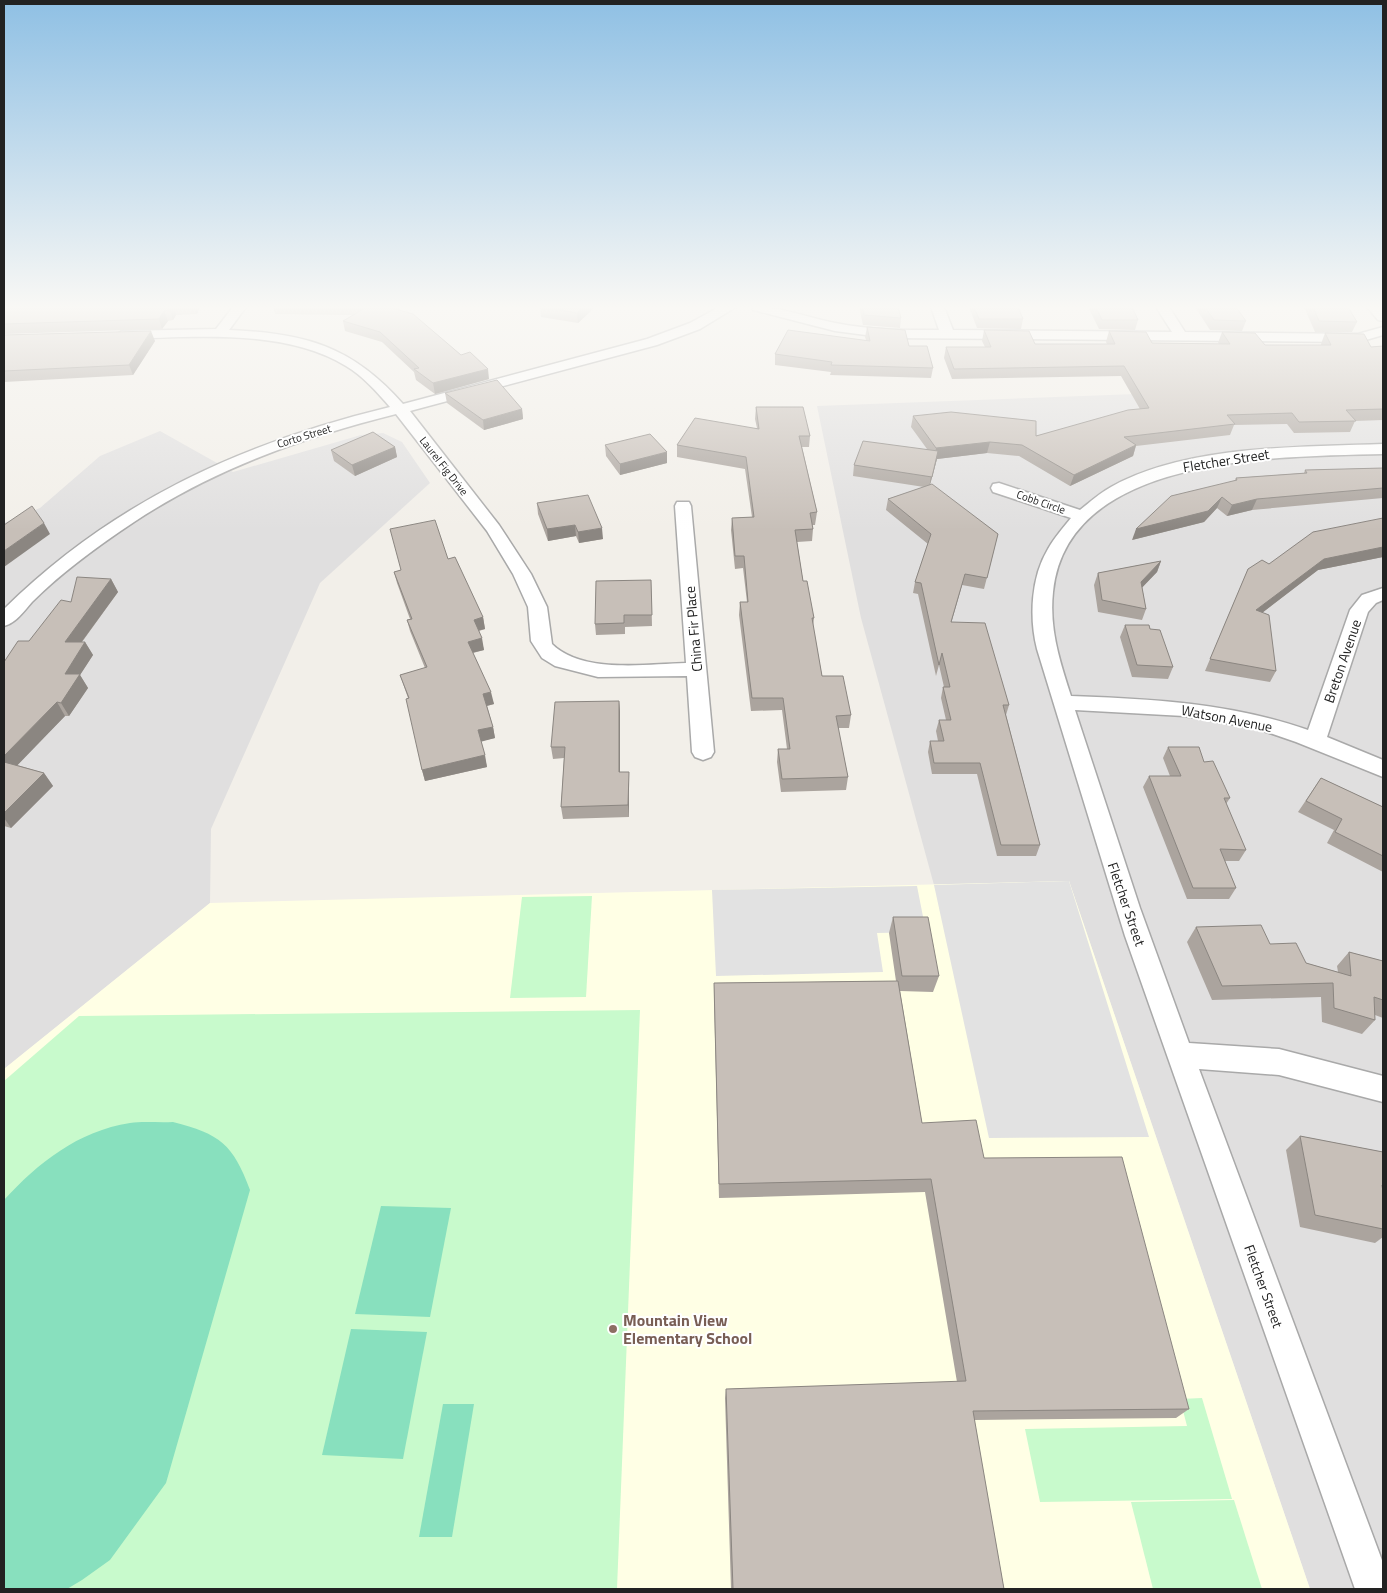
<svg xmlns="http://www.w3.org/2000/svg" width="1387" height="1593" font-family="'Titillium Web',sans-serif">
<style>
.residential{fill:#e0dfdf}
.education{fill:#ffffe5}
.park{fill:#c8facc}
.pitch{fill:#88e0be}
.parking{fill:#e2e2e2}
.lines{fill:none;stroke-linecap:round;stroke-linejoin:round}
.street-casing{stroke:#a9a9a9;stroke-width:3}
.street{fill:#fff;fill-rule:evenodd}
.wall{fill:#aba49e}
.shaded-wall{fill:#8b8681}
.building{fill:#c7bfb8;stroke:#8b8681}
.education-dot{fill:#8d6e63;stroke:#fff;stroke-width:2}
.labels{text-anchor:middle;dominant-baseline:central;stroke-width:4;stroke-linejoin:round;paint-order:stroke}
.far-street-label{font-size:11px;fill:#222;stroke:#fff}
.street-label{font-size:14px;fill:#222;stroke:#fff}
.near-education-label{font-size:16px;font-weight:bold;fill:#785e54;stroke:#fff;text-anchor:start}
</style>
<rect width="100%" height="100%" fill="#f2efe9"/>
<!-- residential -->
<g class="residential">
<path d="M 1242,390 L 1383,390 L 1383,1589 L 1310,1589 L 1069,881 L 934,885 L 861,618 L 817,406 Z"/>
<path d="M 160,431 L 233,472 L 361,435 L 383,433 L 402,442 L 430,483 L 320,583 L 211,829 L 210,903 L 4,1069 L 4,523 L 40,508 L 100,456 Z"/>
</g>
<!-- education -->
<path class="education" d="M 1069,881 L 1310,1589 L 4,1589 L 4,1069 L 210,903 Z"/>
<!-- park -->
<g class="park">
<path d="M 592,896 L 586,997 L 510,998 L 522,897 Z"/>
<path d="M 640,1010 L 617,1589 L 4,1589 L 4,1081 L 79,1016 Z"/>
<path d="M 1202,1398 L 1232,1499 L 1040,1502 L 1025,1429 L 1187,1426 L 1180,1399 Z"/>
<path d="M 1234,1500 L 1262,1589 L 1153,1589 L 1131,1502 Z"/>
</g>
<!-- pitch -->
<g class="pitch">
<path d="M 173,1122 C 220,1134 233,1144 250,1190 L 166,1483 L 110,1560 L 82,1580 L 67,1589 L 4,1589 L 4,1200 C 38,1163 78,1131 130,1123 C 144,1121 159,1123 173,1122 Z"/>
<path d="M 381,1206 L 451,1208 L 430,1317 L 355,1314 Z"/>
<path d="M 351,1329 L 427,1332 L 403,1459 L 322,1455 Z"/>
<path d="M 443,1404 L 474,1404 L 452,1537 L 419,1537 Z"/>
</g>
<!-- parking -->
<g class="parking">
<path d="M 1069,881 L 1149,1137 L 989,1138 L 934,885 Z"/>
<path d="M 917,886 L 926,932 L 877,933 L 883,972 L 716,976 L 712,890 Z"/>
</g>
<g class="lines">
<defs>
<g id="street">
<path d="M 233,307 L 246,307 L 229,330 C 305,333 352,346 403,404 L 647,339 L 690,323 L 719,307 L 736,307 L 700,329 L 657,345 L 410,411 L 499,525 L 531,574 L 547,607 L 552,644 C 583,674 646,664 686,663 L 675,506 L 677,502 L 689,502 L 691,506 L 714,752 L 711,757 L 703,760 L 695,757 L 692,752 L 687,676 L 598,677 L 555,666 L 542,658 L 531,641 L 528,607 L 513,574 L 487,531 L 396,414 C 304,437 214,469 134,522 C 98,546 63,571 32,602 C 24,611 16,623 4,626 L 4,609 C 114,501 242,443 390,407 C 377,392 363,376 346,366 C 284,328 192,337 122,339 L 115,335 L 122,331 L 216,329 Z"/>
<path d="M 752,307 C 784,307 804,317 835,323 C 869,330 904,330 939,330 L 931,307 L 944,307 L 953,330 L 1172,332 L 1156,307 L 1169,307 L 1185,332 L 1358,334 L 1383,327 L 1383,335 L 1359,342 L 889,338 L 835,331 L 753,310 Z"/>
<path d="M 1367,307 L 1381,307 L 1383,310 L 1383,321 L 1378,320 Z"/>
<path d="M 1383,444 L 1383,454 C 1281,457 1067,453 1053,592 C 1049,629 1060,662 1071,696 C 1152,699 1231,703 1308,730 L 1350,610 L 1362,595 L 1383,588 L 1383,600 L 1376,603 L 1368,612 L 1327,737 L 1383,760 L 1383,777 L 1296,742 L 1255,728 L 1184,716 L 1075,710 L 1140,908 L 1189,1043 L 1279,1049 L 1383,1076 L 1383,1102 L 1279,1075 L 1199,1069 L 1383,1563 L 1383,1589 L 1355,1589 L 1125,936 L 1037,649 C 1029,618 1031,577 1048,549 C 1054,538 1063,528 1071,518 L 993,492 L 991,488 L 993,484 L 999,483 L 1080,510 C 1090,502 1100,493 1111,487 C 1187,445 1298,447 1383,444 Z"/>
</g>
</defs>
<!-- street casing -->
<use href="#street" class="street-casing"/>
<!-- street -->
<use href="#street" class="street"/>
</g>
<!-- wall -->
<g class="wall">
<path d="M 4,307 L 200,307 L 197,314 L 176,315 L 173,320 L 168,321 L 162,329 L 4,334 Z"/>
<path d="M 273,307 L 399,307 L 398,310 L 489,379 L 435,394 L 416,380 L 414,372 L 382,342 L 345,331 L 343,321 L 353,315 L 275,314 Z"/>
<path d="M 540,307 L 595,307 L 578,323 L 541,317 Z"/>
<path d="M 859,307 L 898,307 L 901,318 L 900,328 L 863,325 Z"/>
<path d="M 969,307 L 1018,307 L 1023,319 L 1021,329 L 977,328 Z"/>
<path d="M 1088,307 L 1132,307 L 1138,320 L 1135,330 L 1099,329 Z"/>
<path d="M 1195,307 L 1236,307 L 1246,321 L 1242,331 L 1210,330 Z"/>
<path d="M 1304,307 L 1348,307 L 1357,322 L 1352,332 L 1315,332 Z"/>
<path d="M 867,327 L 909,346 L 933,368 L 931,378 L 830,375 L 831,372 L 775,365 L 775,354 L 866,340 L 865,337 Z"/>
<path d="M 984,330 L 1035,344 L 1107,344 L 1106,342 L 1109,331 L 1152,343 L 1219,344 L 1218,343 L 1222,332 L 1265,345 L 1321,345 L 1321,344 L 1325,333 L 1371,347 L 1383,346 L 1383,420 L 1355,421 L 1350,432 L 1294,433 L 1287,424 L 1234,425 L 1230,435 L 1136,446 L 1133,456 L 1070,486 L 1019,456 L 987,453 L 937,459 L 930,485 L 998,534 L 984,589 L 962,585 L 951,622 L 1009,705 L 1006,715 L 1040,845 L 1036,856 L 997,856 L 977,774 L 932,774 L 928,752 L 930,741 L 938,741 L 936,731 L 939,720 L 946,720 L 941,698 L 943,687 L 944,687 L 939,665 L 936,676 L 918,594 L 913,593 L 915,582 L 928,544 L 886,510 L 888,499 L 924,487 L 853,476 L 854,465 L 927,449 L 911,427 L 913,416 L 1036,436 L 1140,409 L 1121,376 L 952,379 L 944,358 L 946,347 L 985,347 L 982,341 Z"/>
<path d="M 4,335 L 155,341 L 133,375 L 4,382 Z"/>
<path d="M 445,393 L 522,409 L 523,419 L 484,430 L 447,403 Z"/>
<path d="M 756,407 L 810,436 L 809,447 L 802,447 L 817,512 L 815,525 L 812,525 L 813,529 L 812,541 L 797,542 L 803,581 L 814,618 L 813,626 L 822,676 L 851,715 L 849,728 L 838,728 L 848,777 L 846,790 L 781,792 L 777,762 L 778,749 L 787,749 L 782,710 L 751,711 L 739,615 L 740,602 L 747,602 L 743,568 L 735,569 L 731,530 L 732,518 L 752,517 L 745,469 L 677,457 L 677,445 L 757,428 L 755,419 Z"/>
<path d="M 605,445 L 667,463 L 620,475 L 606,456 Z"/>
<path d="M 395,447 L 397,457 L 355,476 L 334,461 L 331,450 Z"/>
<path d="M 1383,468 L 1383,498 L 1252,510 L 1227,516 L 1217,508 L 1204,522 L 1132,540 L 1235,480 L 1236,478 L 1304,473 L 1305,470 Z"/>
<path d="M 537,503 L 603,539 L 579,543 L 576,536 L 548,541 L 538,514 Z"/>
<path d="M 1383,518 L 1383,557 L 1318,570 L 1262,613 L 1276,671 L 1270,682 L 1205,671 L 1248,569 L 1269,564 Z"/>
<path d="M 448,559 L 483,617 L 485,629 L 479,631 L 484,650 L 473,653 L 494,704 L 487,706 L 493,727 L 495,738 L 481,741 L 487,767 L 425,781 L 422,770 L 408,698 L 400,675 L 425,668 L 410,631 L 407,620 L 410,619 L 397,583 L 394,572 Z"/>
<path d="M 1161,561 L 1157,572 L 1142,587 L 1146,609 L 1142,620 L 1098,612 L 1094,585 L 1098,573 Z"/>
<path d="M 111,579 L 118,592 L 82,642 L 85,642 L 93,655 L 80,675 L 88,688 L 69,716 L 65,716 L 17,765 L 44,773 L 53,786 L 11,828 L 4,826 L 4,662 L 29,641 L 71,602 Z"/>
<path d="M 651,580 L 652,626 L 625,627 L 625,634 L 596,635 L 595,624 Z"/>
<path d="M 1125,625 L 1150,629 L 1173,667 L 1168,679 L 1132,677 L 1120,637 Z"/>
<path d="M 619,701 L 620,712 L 620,772 L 629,784 L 629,817 L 563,819 L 561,807 L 564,758 L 553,759 L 551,747 Z"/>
<path d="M 1168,747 L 1204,762 L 1230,798 L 1226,804 L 1246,850 L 1239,861 L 1225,861 L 1236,888 L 1229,899 L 1187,899 L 1143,787 L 1149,776 L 1170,776 L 1163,758 Z"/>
<path d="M 1321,778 L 1383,807 L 1383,872 L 1327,843 L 1334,830 L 1298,812 Z"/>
<path d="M 893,917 L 939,976 L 933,992 L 900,991 L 922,1123 L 984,1158 L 1189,1409 L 1176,1418 L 974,1420 L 1004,1589 L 731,1589 L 725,1398 L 726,1389 L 957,1382 L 925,1192 L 719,1198 L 714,999 L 714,983 L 896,981 L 889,933 Z"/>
<path d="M 1196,927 L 1270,944 L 1306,963 L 1338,972 L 1337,966 L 1349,952 L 1383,961 L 1383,1018 L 1375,1015 L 1375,1020 L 1362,1034 L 1322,1022 L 1321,997 L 1212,1000 L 1187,942 Z"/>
<path d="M 1300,1136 L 1383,1152 L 1383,1237 L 1375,1243 L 1300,1227 L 1286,1150 Z"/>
</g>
<!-- shaded-wall -->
<g class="shaded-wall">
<path d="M 171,307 L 173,307 L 176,315 L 173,320 L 170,310 Z"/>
<path d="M 194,307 L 200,307 L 197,314 Z"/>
<path d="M 583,307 L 595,307 L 578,323 L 577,313 Z"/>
<path d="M 164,311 L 168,321 L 162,329 L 159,319 Z"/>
<path d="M 151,331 L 155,341 L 133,375 L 129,365 Z"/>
<path d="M 488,369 L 489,379 L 435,394 L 433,383 Z"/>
<path d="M 522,409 L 523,419 L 484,430 L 483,420 Z"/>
<path d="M 990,442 L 987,453 L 937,459 L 929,488 L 936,448 Z"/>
<path d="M 1136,445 L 1133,456 L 1070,486 L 1074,475 Z"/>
<path d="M 395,447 L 397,457 L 355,476 L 352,465 Z"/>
<path d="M 667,452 L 667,463 L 620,475 L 620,464 Z"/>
<path d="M 1222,497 L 1217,508 L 1204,522 L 1132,540 L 1136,529 Z"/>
<path d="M 1257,499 L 1252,510 L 1227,516 L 1232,505 Z"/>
<path d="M 44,523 L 50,534 L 4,567 L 4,551 Z"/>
<path d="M 575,525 L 576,536 L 548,541 L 547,529 Z"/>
<path d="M 602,528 L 603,539 L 579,543 L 578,532 Z"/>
<path d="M 1383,547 L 1383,557 L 1318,570 L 1250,622 L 1256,610 L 1324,559 Z"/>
<path d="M 1161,561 L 1157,572 L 1137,593 L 1141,582 Z"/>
<path d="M 965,574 L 962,585 L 948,634 L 951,622 Z"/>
<path d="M 111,579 L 118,592 L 72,655 L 65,642 Z"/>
<path d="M 483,617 L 485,629 L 476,631 L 474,620 Z"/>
<path d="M 482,638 L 484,650 L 471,653 L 468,642 Z"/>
<path d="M 85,642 L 93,655 L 80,675 L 88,688 L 69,716 L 61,703 L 65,674 Z"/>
<path d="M 491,692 L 494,704 L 486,706 L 483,694 Z"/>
<path d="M 619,701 L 620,712 L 620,784 L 619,772 Z"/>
<path d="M 57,702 L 65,716 L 9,774 L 4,767 L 4,756 Z"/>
<path d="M 493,727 L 495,738 L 480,742 L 478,730 Z"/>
<path d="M 485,755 L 487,767 L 425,781 L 422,770 Z"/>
<path d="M 629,772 L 629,817 L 628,805 Z"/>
<path d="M 44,773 L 53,786 L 11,828 L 4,818 L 4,813 Z"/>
</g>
<!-- building -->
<g class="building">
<path d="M 4,307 L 171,307 L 170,310 L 164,311 L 159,319 L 4,324 Z"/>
<path d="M 367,307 L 392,307 L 392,308 L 413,314 L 461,355 L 470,352 L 488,369 L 433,383 L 414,369 L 419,368 L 380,332 L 343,321 Z"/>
<path d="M 545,307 L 583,307 L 577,313 Z"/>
<path d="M 863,307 L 898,307 L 901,318 L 864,315 Z"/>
<path d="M 974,307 L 1018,307 L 1023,319 L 979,319 Z"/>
<path d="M 1096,307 L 1132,307 L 1138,320 L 1102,320 Z"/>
<path d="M 1205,307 L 1236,307 L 1246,321 L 1214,320 Z"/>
<path d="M 1313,307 L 1348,307 L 1357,322 L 1319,321 Z"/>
<path d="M 867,327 L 905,330 L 909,346 L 927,346 L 933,368 L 831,365 L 832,362 L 775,354 L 788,330 L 870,341 Z"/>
<path d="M 984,330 L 1029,331 L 1035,344 L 1115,344 L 1109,331 L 1146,332 L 1152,343 L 1230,344 L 1222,332 L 1255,333 L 1265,345 L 1331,345 L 1325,333 L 1364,334 L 1371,347 L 1383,346 L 1383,409 L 1346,410 L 1356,421 L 1299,422 L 1292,413 L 1227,415 L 1235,424 L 1124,437 L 1136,445 L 1074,475 L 1022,445 L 990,442 L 936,448 L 913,416 L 951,412 L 1036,421 L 1036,436 L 1128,410 L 1149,408 L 1124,366 L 954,369 L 946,347 L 991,347 Z"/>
<path d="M 151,331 L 129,365 L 4,371 L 4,335 Z"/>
<path d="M 497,380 L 522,409 L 483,420 L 445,393 Z"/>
<path d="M 756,407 L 803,407 L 810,436 L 799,436 L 817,512 L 810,513 L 813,529 L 795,530 L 803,581 L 807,581 L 814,618 L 812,618 L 822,676 L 843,676 L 851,715 L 836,716 L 848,777 L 782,779 L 778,749 L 790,749 L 783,698 L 752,698 L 740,602 L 748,602 L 744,556 L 735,556 L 732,518 L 754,517 L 746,457 L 677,445 L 695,418 L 759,429 Z"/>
<path d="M 373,432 L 395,447 L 352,465 L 331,450 Z"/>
<path d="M 650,434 L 667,452 L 620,464 L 605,445 Z"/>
<path d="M 863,441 L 938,451 L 932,477 L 854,465 Z"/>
<path d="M 1383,468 L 1383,488 L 1257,499 L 1232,505 L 1222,497 L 1208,511 L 1136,529 L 1171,496 L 1237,480 L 1236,478 L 1307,473 L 1305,470 Z"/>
<path d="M 932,484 L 998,534 L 987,578 L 965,574 L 951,622 L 985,623 L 1009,705 L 1003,705 L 1040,845 L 1001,845 L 980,763 L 934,763 L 930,741 L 944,741 L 939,720 L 951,720 L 943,687 L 950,687 L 942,653 L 939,665 L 921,583 L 915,582 L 931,534 L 888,499 Z"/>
<path d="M 588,495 L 602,528 L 578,532 L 575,525 L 547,529 L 537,503 Z"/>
<path d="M 32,506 L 44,523 L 4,551 L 4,525 Z"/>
<path d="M 1383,518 L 1383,547 L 1324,559 L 1256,610 L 1269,615 L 1276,671 L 1210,659 L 1248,569 L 1262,560 L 1269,564 L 1313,532 Z"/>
<path d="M 435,520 L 448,559 L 455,557 L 483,617 L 474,620 L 482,638 L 468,642 L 491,692 L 483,694 L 493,727 L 478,730 L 485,755 L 422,770 L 406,699 L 409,698 L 400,675 L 427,667 L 407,620 L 412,619 L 394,572 L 401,570 L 390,529 Z"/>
<path d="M 1161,561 L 1141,582 L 1146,609 L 1102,600 L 1098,573 Z"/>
<path d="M 77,577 L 111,579 L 65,642 L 85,642 L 65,674 L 80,674 L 61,703 L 57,702 L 4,756 L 4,662 L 18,641 L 29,641 L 61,600 L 71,602 Z"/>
<path d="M 651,580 L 652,615 L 624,615 L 624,623 L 595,624 L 596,581 Z"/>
<path d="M 1125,625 L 1149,625 L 1150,629 L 1160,630 L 1173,667 L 1137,665 Z"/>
<path d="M 619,701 L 619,772 L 629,772 L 628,805 L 561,807 L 565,747 L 551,747 L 555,702 Z"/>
<path d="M 1168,747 L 1199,747 L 1204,762 L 1213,761 L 1230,798 L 1224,798 L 1246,850 L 1220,849 L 1236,888 L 1193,888 L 1149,776 L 1181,776 Z"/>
<path d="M 4,762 L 44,773 L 4,813 Z"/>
<path d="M 1321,778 L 1383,807 L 1383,856 L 1335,832 L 1342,819 L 1306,801 Z"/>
<path d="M 893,917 L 928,917 L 939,976 L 902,976 Z"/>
<path d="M 1261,925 L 1270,944 L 1296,943 L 1306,963 L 1351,976 L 1349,952 L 1383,961 L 1383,1000 L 1374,997 L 1375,1020 L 1334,1008 L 1333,983 L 1222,986 L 1196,927 Z"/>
<path d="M 898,981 L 922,1123 L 976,1120 L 984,1158 L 1122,1157 L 1189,1409 L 973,1411 L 1004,1589 L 733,1589 L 726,1389 L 966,1381 L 931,1179 L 719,1184 L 714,983 Z"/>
<path d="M 1300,1136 L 1383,1152 L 1383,1186 L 1382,1185 L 1383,1192 L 1383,1229 L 1315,1215 Z"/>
</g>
<!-- sky -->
<linearGradient id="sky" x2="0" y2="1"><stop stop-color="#8fc0e4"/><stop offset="0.58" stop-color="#f9f8f5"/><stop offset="1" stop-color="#f9f8f5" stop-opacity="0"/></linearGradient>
<rect width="1387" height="530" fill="url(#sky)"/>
<!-- markers -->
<circle class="education-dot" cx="613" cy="1329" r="5"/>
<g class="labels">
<!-- far-street labels -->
<g class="far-street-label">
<text transform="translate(304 436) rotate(-17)">Corto Street</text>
<text transform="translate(444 466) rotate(52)">Laurel Fig Drive</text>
<text transform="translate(1041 502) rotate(19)">Cobb Circle</text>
</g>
<!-- street labels -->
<g class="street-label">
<text transform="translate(1226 460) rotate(-9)">Fletcher Street</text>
<text transform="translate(693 629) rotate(-95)">China Fir Place</text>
<text transform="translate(1342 661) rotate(-71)">Breton Avenue</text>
<text transform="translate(1227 718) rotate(11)">Watson Avenue</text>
<text transform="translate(1127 904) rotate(71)">Fletcher Street</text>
<text transform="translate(1264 1286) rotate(70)">Fletcher Street</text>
</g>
<!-- near-education labels -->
<g class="near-education-label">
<text x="623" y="1320">Mountain View<tspan x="623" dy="18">Elementary School</tspan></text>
</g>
</g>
<!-- border -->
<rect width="1387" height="1593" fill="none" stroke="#222222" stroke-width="10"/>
</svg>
